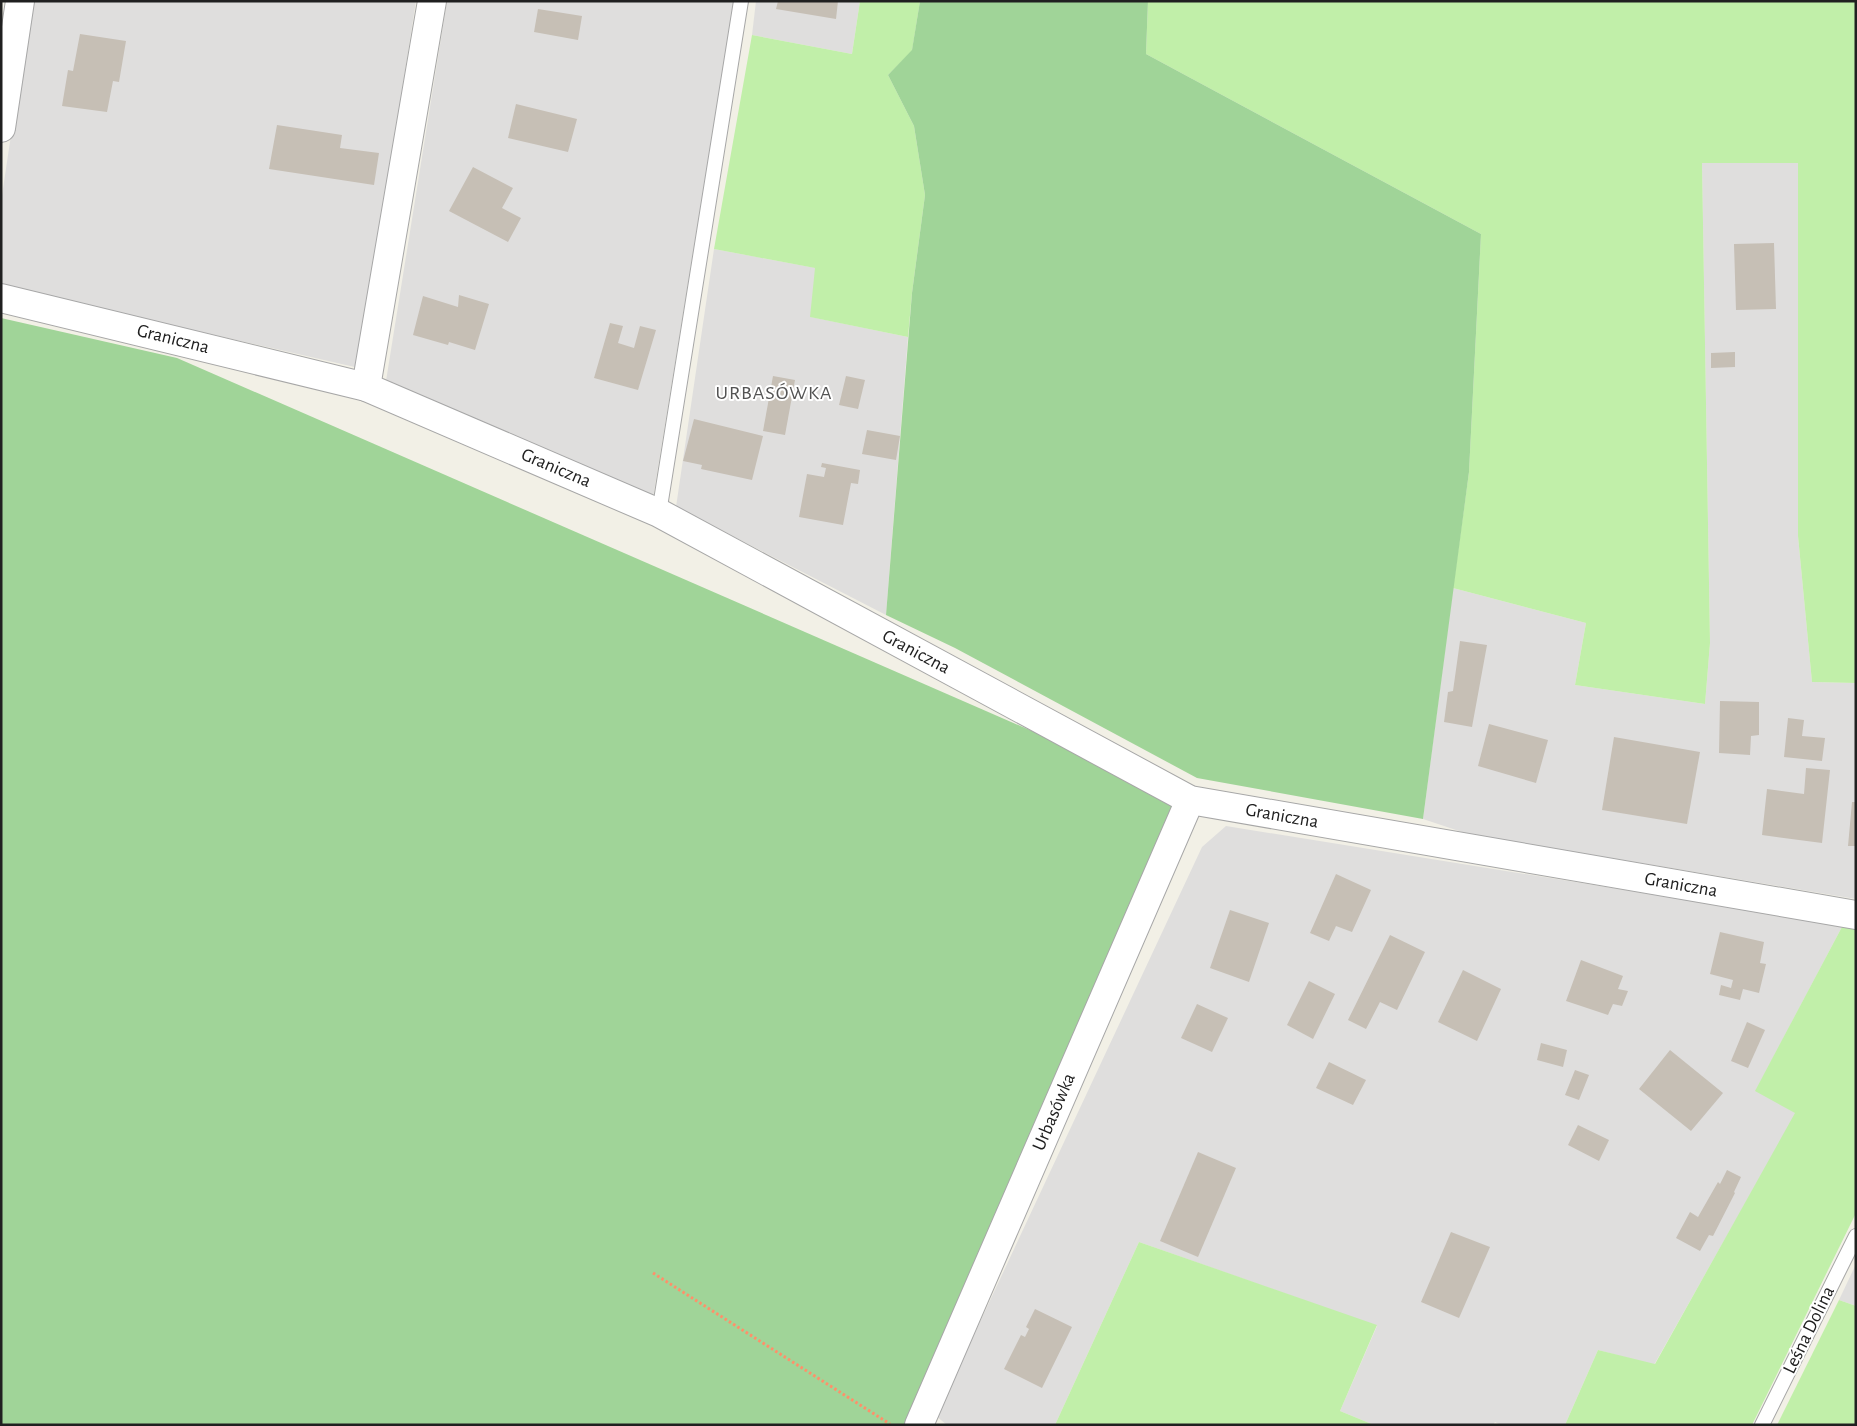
<svg xmlns="http://www.w3.org/2000/svg" width="1857" height="1426" font-family="'Alegreya Sans',sans-serif">
<style>
.residential{fill:#dfdedd}
.grass{fill:#c1efa9}
.forest{fill:#a0d498}
.building{fill:#c6bfb5}
.lines{fill:none;stroke-linecap:round;stroke-linejoin:round}
.lane-casing{stroke:#a7a7a7;stroke-width:16}
.street-casing{stroke:#a7a7a7;stroke-width:30}
.path{stroke:#ff906a;stroke-width:3;stroke-dasharray:2.5 2.5;stroke-linecap:butt}
.lane{stroke:#fff;stroke-width:14}
.street{stroke:#fff;stroke-width:28}
.labels{text-anchor:middle;dominant-baseline:central;stroke-width:4;stroke-linejoin:round;paint-order:stroke}
.street-label{font-size:19px;fill:#202020;stroke:#fff}
.neighbourhood-label{font-size:20px;letter-spacing:1px;fill:#535353;stroke:#fff}
</style>
<rect width="100%" height="100%" fill="#f2f0e6"/>
<!-- residential -->
<g class="residential">
<path d="M 31,1 L 416,1 L 359,368 L 1,286 L 1,202 Z"/>
<path d="M 447,1 L 734,1 L 653,498 L 386,381 Z"/>
<path d="M 756,1 L 860,1 L 852,54 L 752,35 Z"/>
<path d="M 1798,162 L 1798,536 L 1812,682 L 1856,683 L 1856,899 L 1468,834 L 1423,819 L 1453,588 L 1586,623 L 1575,685 L 1705,704 L 1710,643 L 1702,163 Z"/>
<path d="M 714,249 L 816,268 L 811,317 L 908,337 L 886,615 L 676,507 Z"/>
<path d="M 1226,826 L 1843,925 L 1756,1090 L 1796,1113 L 1654,1365 L 1598,1350 L 1565,1425 L 1501,1425 L 1495,1422 L 1493,1425 L 1374,1425 L 1340,1411 L 1377,1326 L 1139,1242 L 1055,1425 L 947,1425 L 936,1416 L 1202,847 Z"/>
<path d="M 1856,1264 L 1856,1306 L 1839,1300 Z"/>
</g>
<!-- grass -->
<g class="grass">
<path d="M 860,1 L 920,1 L 912,51 L 888,75 L 914,126 L 925,195 L 912,293 L 908,337 L 810,317 L 815,268 L 714,249 L 752,35 L 852,54 Z"/>
<path d="M 1148,1 L 1856,1 L 1856,683 L 1812,682 L 1798,536 L 1798,163 L 1702,163 L 1710,643 L 1705,704 L 1575,685 L 1586,623 L 1453,588 L 1469,472 L 1481,234 L 1146,54 Z"/>
<path d="M 1843,925 L 1856,927 L 1856,1213 L 1752,1425 L 1565,1425 L 1598,1350 L 1655,1364 L 1795,1113 L 1755,1091 Z"/>
<path d="M 1139,1242 L 1377,1325 L 1340,1411 L 1374,1425 L 1055,1425 Z"/>
<path d="M 1839,1300 L 1856,1306 L 1856,1425 L 1777,1425 Z"/>
</g>
<!-- forest -->
<g class="forest">
<path d="M 920,1 L 1148,1 L 1146,54 L 1481,234 L 1469,472 L 1423,819 L 1197,778 L 955,648 L 886,615 L 912,293 L 925,195 L 914,126 L 888,75 L 912,50 Z"/>
<path d="M 1,318 L 177,358 L 1190,800 L 932,1425 L 1,1425 Z"/>
</g>
<!-- building -->
<g class="building">
<path d="M 778,1 L 838,1 L 836,19 L 776,9 Z"/>
<path d="M 538,9 L 582,16 L 578,40 L 534,32 Z"/>
<path d="M 80,34 L 126,41 L 119,82 L 113,81 L 107,112 L 62,106 L 68,70 L 73,71 Z"/>
<path d="M 516,104 L 577,119 L 568,152 L 508,138 Z"/>
<path d="M 277,125 L 342,135 L 340,148 L 379,153 L 374,185 L 269,169 Z"/>
<path d="M 473,167 L 513,188 L 502,208 L 521,218 L 508,242 L 449,211 Z"/>
<path d="M 1774,243 L 1776,309 L 1736,310 L 1734,244 Z"/>
<path d="M 459,295 L 489,304 L 475,350 L 449,342 L 448,345 L 413,335 L 423,296 L 458,307 Z"/>
<path d="M 610,323 L 623,326 L 618,343 L 634,348 L 640,326 L 656,330 L 638,390 L 594,378 Z"/>
<path d="M 1735,352 L 1735,367 L 1711,368 L 1711,353 Z"/>
<path d="M 773,376 L 795,380 L 785,435 L 763,431 Z"/>
<path d="M 846,376 L 865,380 L 858,409 L 839,405 Z"/>
<path d="M 694,419 L 763,436 L 752,480 L 701,469 L 702,465 L 683,461 Z"/>
<path d="M 867,430 L 900,436 L 896,460 L 862,454 Z"/>
<path d="M 822,463 L 860,470 L 858,484 L 851,483 L 843,525 L 799,517 L 807,474 L 824,477 L 826,468 L 821,467 Z"/>
<path d="M 1460,641 L 1487,645 L 1472,727 L 1444,722 L 1448,692 L 1453,691 Z"/>
<path d="M 1720,701 L 1759,702 L 1759,735 L 1751,736 L 1750,755 L 1719,753 Z"/>
<path d="M 1788,718 L 1804,720 L 1802,736 L 1825,738 L 1822,761 L 1784,757 Z"/>
<path d="M 1489,724 L 1548,740 L 1536,783 L 1478,766 Z"/>
<path d="M 1614,737 L 1700,752 L 1687,824 L 1602,810 Z"/>
<path d="M 1806,768 L 1830,770 L 1822,843 L 1762,835 L 1767,789 L 1804,794 Z"/>
<path d="M 1852,802 L 1856,802 L 1856,846 L 1848,846 Z"/>
<path d="M 1336,874 L 1371,890 L 1352,932 L 1336,926 L 1329,941 L 1310,933 Z"/>
<path d="M 1230,910 L 1269,923 L 1249,982 L 1210,968 Z"/>
<path d="M 1720,932 L 1764,942 L 1760,963 L 1766,964 L 1759,993 L 1743,989 L 1740,1000 L 1719,995 L 1721,985 L 1731,988 L 1733,980 L 1710,974 Z"/>
<path d="M 1390,935 L 1425,952 L 1397,1010 L 1380,1002 L 1366,1029 L 1348,1020 Z"/>
<path d="M 1581,960 L 1623,976 L 1618,989 L 1628,991 L 1622,1006 L 1613,1004 L 1608,1015 L 1566,1001 Z"/>
<path d="M 1463,970 L 1501,989 L 1477,1041 L 1438,1022 Z"/>
<path d="M 1309,981 L 1335,994 L 1313,1039 L 1287,1025 Z"/>
<path d="M 1197,1004 L 1228,1018 L 1212,1052 L 1181,1038 Z"/>
<path d="M 1747,1022 L 1765,1030 L 1748,1068 L 1731,1061 Z"/>
<path d="M 1541,1043 L 1567,1050 L 1563,1067 L 1537,1060 Z"/>
<path d="M 1670,1050 L 1723,1093 L 1691,1131 L 1639,1089 Z"/>
<path d="M 1329,1062 L 1366,1080 L 1353,1105 L 1316,1088 Z"/>
<path d="M 1575,1070 L 1589,1075 L 1579,1100 L 1565,1095 Z"/>
<path d="M 1578,1125 L 1609,1140 L 1599,1161 L 1568,1145 Z"/>
<path d="M 1198,1152 L 1236,1168 L 1198,1257 L 1160,1241 Z"/>
<path d="M 1727,1170 L 1741,1177 L 1734,1192 L 1735,1193 L 1713,1236 L 1709,1235 L 1700,1251 L 1676,1238 L 1690,1212 L 1698,1217 L 1718,1182 L 1720,1184 Z"/>
<path d="M 1451,1232 L 1490,1247 L 1459,1318 L 1421,1302 Z"/>
<path d="M 1035,1309 L 1072,1327 L 1042,1388 L 1004,1369 L 1021,1335 L 1025,1337 L 1029,1329 L 1026,1327 Z"/>
</g>
<g class="lines">
<defs>
<g id="lane">
<path d="M 659,513 L 741,1"/>
<path d="M 1762,1425 L 1856,1236"/>
</g>
<g id="street">
<path d="M 1,128 L 20,1"/>
<path d="M 1,298 L 366,387 L 659,513 L 1190,800 L 1856,915"/>
<path d="M 366,387 L 432,1"/>
<path d="M 919,1425 L 1190,800"/>
</g>
</defs>
<!-- lane casing -->
<use href="#lane" class="lane-casing"/>
<!-- street casing -->
<use href="#street" class="street-casing"/>
<!-- path -->
<path class="path" d="M 653,1273 L 890,1424"/>
<!-- lane -->
<use href="#lane" class="lane"/>
<!-- street -->
<use href="#street" class="street"/>
</g>
<g class="labels">
<!-- street labels -->
<g class="street-label">
<text transform="translate(173 339) rotate(14)">Graniczna</text>
<text transform="translate(556 468) rotate(23)">Graniczna</text>
<text transform="translate(916 652) rotate(28)">Graniczna</text>
<text transform="translate(1282 816) rotate(10)">Graniczna</text>
<text transform="translate(1681 885) rotate(10)">Graniczna</text>
<text transform="translate(1054 1112) rotate(-67)">Urbasówka</text>
<text transform="translate(1809 1330) rotate(-64)">Leśna Dolina</text>
</g>
<!-- neighbourhood labels -->
<g class="neighbourhood-label">
<text x="774" y="393">URBASÓWKA</text>
</g>
</g>
<!-- border -->
<rect width="1857" height="1426" fill="none" stroke="#202020" stroke-width="5"/>
</svg>
